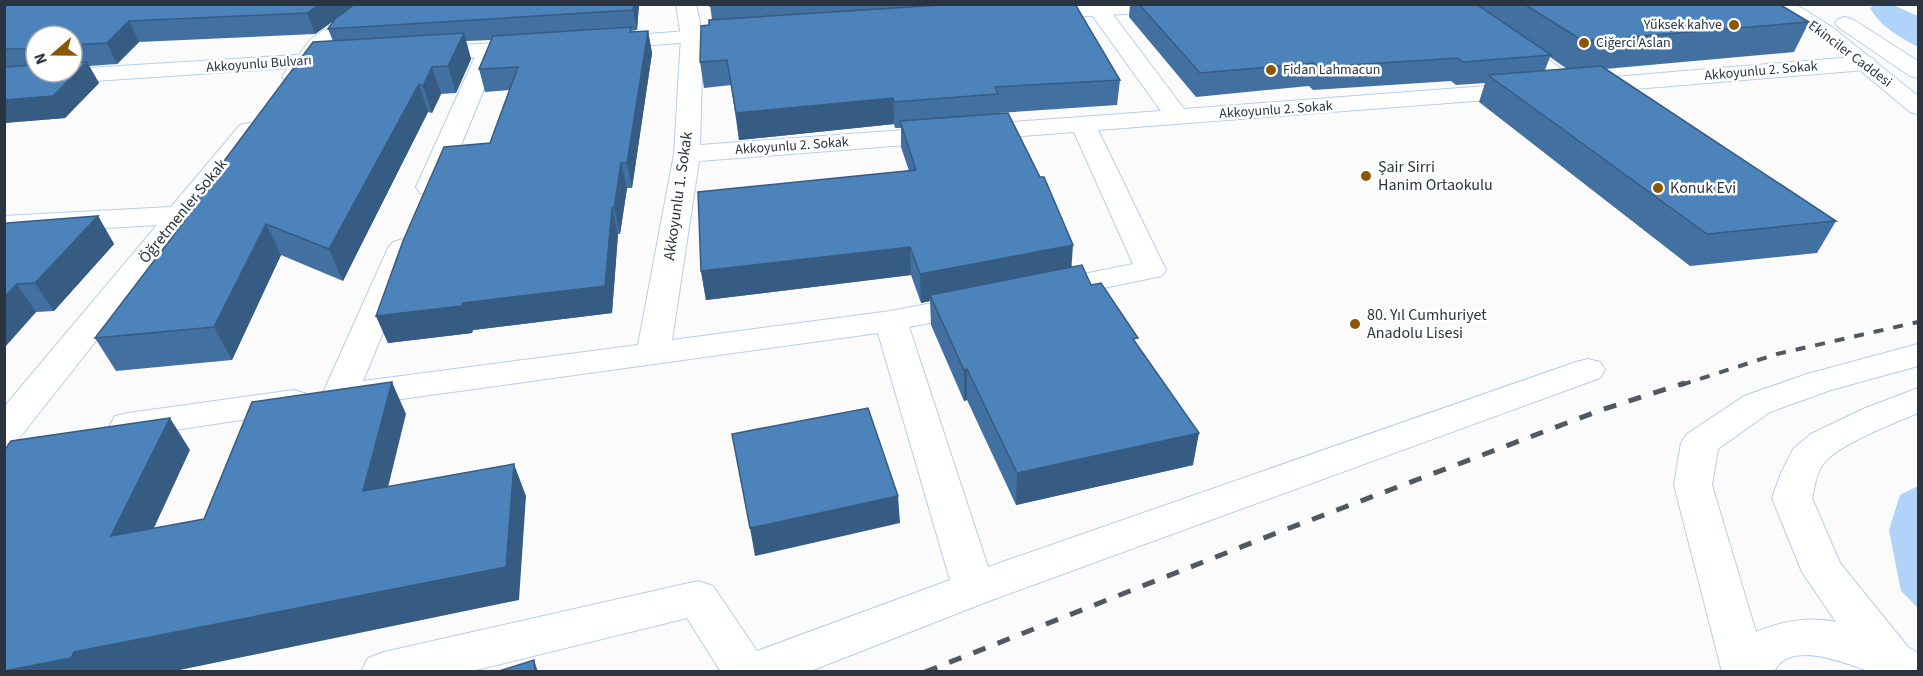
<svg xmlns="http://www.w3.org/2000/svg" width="1923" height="676" font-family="'Source Sans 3',sans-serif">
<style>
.green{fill:#b0d3fa}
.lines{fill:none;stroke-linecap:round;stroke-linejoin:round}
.street-casing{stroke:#b5cfec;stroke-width:2}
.secondary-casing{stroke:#b5cfec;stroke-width:2}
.primary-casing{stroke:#b5cfec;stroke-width:2}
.street{fill:#fff;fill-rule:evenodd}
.secondary{fill:#fff;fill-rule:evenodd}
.primary{fill:#fff;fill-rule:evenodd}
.rail-far1{stroke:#505862;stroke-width:4;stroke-dasharray:10 10;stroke-linecap:butt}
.rail{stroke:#505862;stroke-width:5;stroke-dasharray:13 13;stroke-linecap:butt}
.wall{fill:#4271a1;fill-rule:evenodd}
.shaded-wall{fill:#365c83}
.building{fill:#4d83bb;stroke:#365c83;stroke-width:1.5}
.poi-dot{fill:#8a5802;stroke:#fff;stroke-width:2}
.labels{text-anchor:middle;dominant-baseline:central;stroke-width:5;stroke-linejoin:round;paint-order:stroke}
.far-poi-label{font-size:14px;fill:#2b3541;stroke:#fff;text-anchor:start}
.far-street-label{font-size:14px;fill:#2b3541;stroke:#fff}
.poi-label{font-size:16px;fill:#2b3541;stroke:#fff;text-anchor:start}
.street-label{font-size:16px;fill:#2b3541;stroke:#fff}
</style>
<rect width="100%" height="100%" fill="#fbfbfb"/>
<!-- green -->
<g class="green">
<path d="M 1877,4 L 1893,5 L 1918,16 L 1918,47 C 1898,36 1882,28 1870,8 Z"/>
<path d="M 1918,486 L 1918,608 L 1901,591 L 1889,530 L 1900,495 Z"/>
</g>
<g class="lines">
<defs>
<g id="street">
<path d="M 361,4 L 385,4 L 327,49 L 301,81 L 293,83 L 285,81 L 282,76 L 311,39 Z"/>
<path d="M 676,4 L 696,4 L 703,37 L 700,145 L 1161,111 L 1084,4 L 1105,4 L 1184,109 L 1526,83 L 1534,85 L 1538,90 L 1534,95 L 1526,97 L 1098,130 L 1166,270 L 1162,276 L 1045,300 L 1034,298 L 1029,291 L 1034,284 L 1133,264 L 1074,132 L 699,161 L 672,340 L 891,311 L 974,295 L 985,298 L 990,305 L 985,312 L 909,327 L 988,567 L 1576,362 L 1588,359 L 1600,362 L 1605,370 L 1600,378 L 989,601 L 808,672 L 721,672 L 687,618 L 468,672 L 361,672 L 368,658 L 384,652 L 698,581 L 713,586 L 757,651 L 950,580 L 878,333 L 351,406 L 340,407 L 328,403 L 322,395 L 388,248 L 393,242 L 403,239 L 413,242 L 418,248 L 363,381 L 638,345 L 674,154 L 681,37 Z"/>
<path d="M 1442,4 L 1466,4 L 1578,80 L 1865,56 L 1873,58 L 1876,63 L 1873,68 L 1865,70 L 1574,94 L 1566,92 Z"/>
<path d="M 489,44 L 497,45 L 500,50 L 444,187 L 440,193 L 430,195 L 420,193 L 416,187 L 478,50 L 481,45 Z"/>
<path d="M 249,123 L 258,125 L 261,130 L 258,135 L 17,441 L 4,444 L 4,407 L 157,225 L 4,234 L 4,216 L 171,207 L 240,125 Z"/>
<path d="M 294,390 L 307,394 L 312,402 L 307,410 L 128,437 L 115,434 L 110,425 L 115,416 L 128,413 Z"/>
</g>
<g id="secondary">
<path d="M 1770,4 L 1795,4 L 1832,27 L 1918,96 L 1918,114 L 1910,112 L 1818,35 Z"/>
<path d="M 1845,17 L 1852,19 L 1918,61 L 1918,78 L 1910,76 L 1838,27 L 1835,23 L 1838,19 Z"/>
<path d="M 1918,344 L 1918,366 L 1831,390 L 1770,412 L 1718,449 L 1712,485 L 1756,632 C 1782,621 1808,616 1836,622 L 1802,572 L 1772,498 L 1781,473 L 1793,449 L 1811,434 L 1863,409 L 1918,388 L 1918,413 C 1895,423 1839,444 1824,463 C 1816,472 1815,487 1812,498 L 1840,563 L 1908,647 L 1918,653 L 1918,672 C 1903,672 1882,675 1868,671 C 1845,663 1789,639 1774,672 L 1722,672 L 1674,485 L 1681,443 L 1687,434 L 1744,396 L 1807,374 Z"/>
</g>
<g id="primary">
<path d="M 1078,4 L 1207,4 L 1204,8 L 1197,10 L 1033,19 L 1026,17 L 1023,13 L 1026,9 L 1033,7 Z"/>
<path d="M 745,27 L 752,29 L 755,33 L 752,37 L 605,49 L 597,48 L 594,43 L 597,38 L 605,37 Z"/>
<path d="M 533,41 L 541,42 L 544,47 L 541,52 L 425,61 L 417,59 L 414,54 L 417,49 L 425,47 Z"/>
<path d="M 344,52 L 352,54 L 355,59 L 352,64 L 4,87 L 4,73 L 72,72 L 72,69 Z"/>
</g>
</defs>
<!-- street casing -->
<use href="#street" class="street-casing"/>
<!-- secondary casing -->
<use href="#secondary" class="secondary-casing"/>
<!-- primary casing -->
<use href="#primary" class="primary-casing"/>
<!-- street -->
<use href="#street" class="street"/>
<!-- secondary -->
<use href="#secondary" class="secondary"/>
<!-- primary -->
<use href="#primary" class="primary"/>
<!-- rail-far1 -->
<path class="rail-far1" d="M 1681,385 L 1777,354 L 1918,322"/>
<!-- rail -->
<path class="rail" d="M 925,672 L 1279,532 L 1601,410 L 1685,383"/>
</g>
<!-- wall -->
<g class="wall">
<path d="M 4,4 L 639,4 L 637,30 L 631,31 L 632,32 L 648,31 L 652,53 L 632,188 L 627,188 L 620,234 L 618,234 L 612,313 L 473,330 L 472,333 L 388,343 L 376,316 L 490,143 L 510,90 L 485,92 L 479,69 L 492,40 L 466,41 L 471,59 L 456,93 L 441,94 L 432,113 L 428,112 L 343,281 L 281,255 L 232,360 L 116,371 L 95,338 L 182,224 L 180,220 L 333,41 L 328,29 L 335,20 L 315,34 L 139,42 L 117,64 L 89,66 L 99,83 L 65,118 L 4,123 ZM 36,36 L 72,36 L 72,72 L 36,72 Z"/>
<path d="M 710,4 L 1075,4 L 1120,80 L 1117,105 L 998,113 L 998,114 L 1072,267 L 1091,285 L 1137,344 L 1193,465 L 1016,505 L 967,400 L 964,401 L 931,325 L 930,301 L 921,303 L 911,275 L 706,300 L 701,271 L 909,171 L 901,147 L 901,128 L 895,128 L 894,124 L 739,140 L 731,85 L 704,88 L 700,62 L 709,25 L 712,20 Z"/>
<path d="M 1130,4 L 1779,4 L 1809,22 L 1794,52 L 1605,69 L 1836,221 L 1817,253 L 1690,266 L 1479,102 L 1485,83 L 1456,85 L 1451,81 L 1313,90 L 1309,86 L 1196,97 L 1129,17 ZM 1550,57 L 1567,69 L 1545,70 Z"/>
<path d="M 98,216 L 114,244 L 54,311 L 36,312 L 4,348 L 4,225 Z"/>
</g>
<!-- shaded-wall -->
<g class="shaded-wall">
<path d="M 321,4 L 357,4 L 315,34 L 307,13 Z"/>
<path d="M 634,4 L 639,4 L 637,30 L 633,10 Z"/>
<path d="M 129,21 L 139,42 L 117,64 L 107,43 Z"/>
<path d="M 648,31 L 652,53 L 632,188 L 627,163 Z"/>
<path d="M 464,33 L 471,59 L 456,93 L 448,66 Z"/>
<path d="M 87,62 L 99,83 L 65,118 L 4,123 L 4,100 Z"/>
<path d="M 432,67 L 441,94 L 432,113 L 423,86 Z"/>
<path d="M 419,84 L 428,112 L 343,281 L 329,249 Z"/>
<path d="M 893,98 L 894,124 L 739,140 L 736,113 Z"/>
<path d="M 621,163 L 627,188 L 620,234 L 614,208 Z"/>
<path d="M 612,208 L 618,234 L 612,313 L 473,330 L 472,333 L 388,343 L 376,316 L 463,303 Z"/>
<path d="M 98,216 L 114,244 L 54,311 L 35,283 Z"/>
<path d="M 266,224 L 281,255 L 232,360 L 214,327 Z"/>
<path d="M 1073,245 L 1071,274 L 930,295 L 930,301 L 921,303 L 920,274 Z"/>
<path d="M 910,247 L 911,275 L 706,300 L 701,271 Z"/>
<path d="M 17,284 L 36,312 L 4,348 L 4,297 Z"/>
<path d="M 967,369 L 967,400 L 964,401 L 964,370 Z"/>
<path d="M 392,382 L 406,414 L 379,524 L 363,491 Z"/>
<path d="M 170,418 L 190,450 L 135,569 L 111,536 Z"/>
<path d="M 1199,433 L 1193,465 L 1016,505 L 1017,473 Z"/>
<path d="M 514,464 L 526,496 L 519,600 L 170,672 L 4,672 L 4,671 L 74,652 Z"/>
<path d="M 898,496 L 900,523 L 755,556 L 750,528 Z"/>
<path d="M 534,660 L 538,672 L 535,672 Z"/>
</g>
<!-- building -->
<g class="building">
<path d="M 6,4 L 321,4 L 307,13 L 129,21 L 107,43 L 72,45 L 72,36 L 36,36 L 36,49 L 4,49 L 4,5 Z"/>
<path d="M 355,4 L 634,4 L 633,10 L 328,29 L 335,19 Z"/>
<path d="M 710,4 L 731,4 L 710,6 Z"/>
<path d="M 956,4 L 1075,4 L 1120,80 L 995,87 L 998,94 L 894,102 L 893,98 L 736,113 L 727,60 L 700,62 L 701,26 L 709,25 L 709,20 Z"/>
<path d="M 1139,4 L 1476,4 L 1551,55 L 1463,62 L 1458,58 L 1318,67 L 1314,63 L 1200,73 Z"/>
<path d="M 1524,4 L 1779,4 L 1809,22 L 1583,41 Z"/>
<path d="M 631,27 L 630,32 L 648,31 L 627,163 L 621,163 L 614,208 L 612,208 L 605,286 L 463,303 L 462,306 L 376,316 L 403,241 L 444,147 L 490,143 L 518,67 L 479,69 L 493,36 Z"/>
<path d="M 464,33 L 448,66 L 432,67 L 423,86 L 419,84 L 329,249 L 266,224 L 214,327 L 95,338 L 186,219 L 180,220 L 313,42 Z"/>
<path d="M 87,62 L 53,96 L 4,100 L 4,67 L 36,65 L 36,72 L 72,72 L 72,63 Z"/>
<path d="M 1601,66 L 1836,221 L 1707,234 L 1488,75 Z"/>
<path d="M 1008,113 L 1040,177 L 1044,177 L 1073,245 L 920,274 L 910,247 L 701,271 L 698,192 L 916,170 L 900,121 Z"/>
<path d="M 98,216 L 35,283 L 17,284 L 4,297 L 4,225 L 7,223 Z"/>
<path d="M 1082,265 L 1091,285 L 1101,283 L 1138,338 L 1133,339 L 1199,433 L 1017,473 L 967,369 L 964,370 L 930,295 Z"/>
<path d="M 392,382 L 363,491 L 514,464 L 506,567 L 74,652 L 71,658 L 4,671 L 4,451 L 11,441 L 170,418 L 111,536 L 204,519 L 252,402 Z"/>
<path d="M 868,408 L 898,496 L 750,528 L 732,434 Z"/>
<path d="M 534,660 L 535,672 L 496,672 Z"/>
</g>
<!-- markers -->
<g class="poi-dot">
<circle cx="1734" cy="25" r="6"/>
<circle cx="1584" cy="43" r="6"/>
<circle cx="1271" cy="70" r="6"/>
<circle cx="1366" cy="176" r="6"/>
<circle cx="1658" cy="188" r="6"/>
<circle cx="1355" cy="324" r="6"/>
</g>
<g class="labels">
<!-- far-poi labels -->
<g class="far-poi-label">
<text x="1722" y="25" text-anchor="end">Yüksek kahve</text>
<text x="1596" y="43">Ciğerci Aslan</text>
<text x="1283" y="70">Fidan Lahmacun</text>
</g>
<!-- far-street labels -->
<g class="far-street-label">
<text transform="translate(1850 54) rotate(37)">Ekinciler Caddesi</text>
<text transform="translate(259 64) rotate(-4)">Akkoyunlu Bulvarı</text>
<text transform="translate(1761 71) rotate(-5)">Akkoyunlu 2. Sokak</text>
<text transform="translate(1276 110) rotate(-4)">Akkoyunlu 2. Sokak</text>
<text transform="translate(792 146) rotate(-4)">Akkoyunlu 2. Sokak</text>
</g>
<!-- poi labels -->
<g class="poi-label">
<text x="1378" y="167">Şair Sirri<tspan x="1378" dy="18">Hanim Ortaokulu</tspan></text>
<text x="1670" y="188">Konuk Evi</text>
<text x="1367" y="315">80. Yıl Cumhuriyet<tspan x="1367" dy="18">Anadolu Lisesi</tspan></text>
</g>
<!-- street labels -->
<g class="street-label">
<text transform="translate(678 196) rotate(-82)">Akkoyunlu 1. Sokak</text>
<text transform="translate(183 211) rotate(-51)">Öğretmenler Sokak</text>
</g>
</g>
<!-- border -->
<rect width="1923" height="676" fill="none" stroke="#2b3541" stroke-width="12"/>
<!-- north arrow -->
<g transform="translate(54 54) rotate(250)"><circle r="28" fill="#ffffff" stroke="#aaaeb3" stroke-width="1.5"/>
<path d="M0-4.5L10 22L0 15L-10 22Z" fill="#8a5802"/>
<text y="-9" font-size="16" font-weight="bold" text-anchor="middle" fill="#2b3541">N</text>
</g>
</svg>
